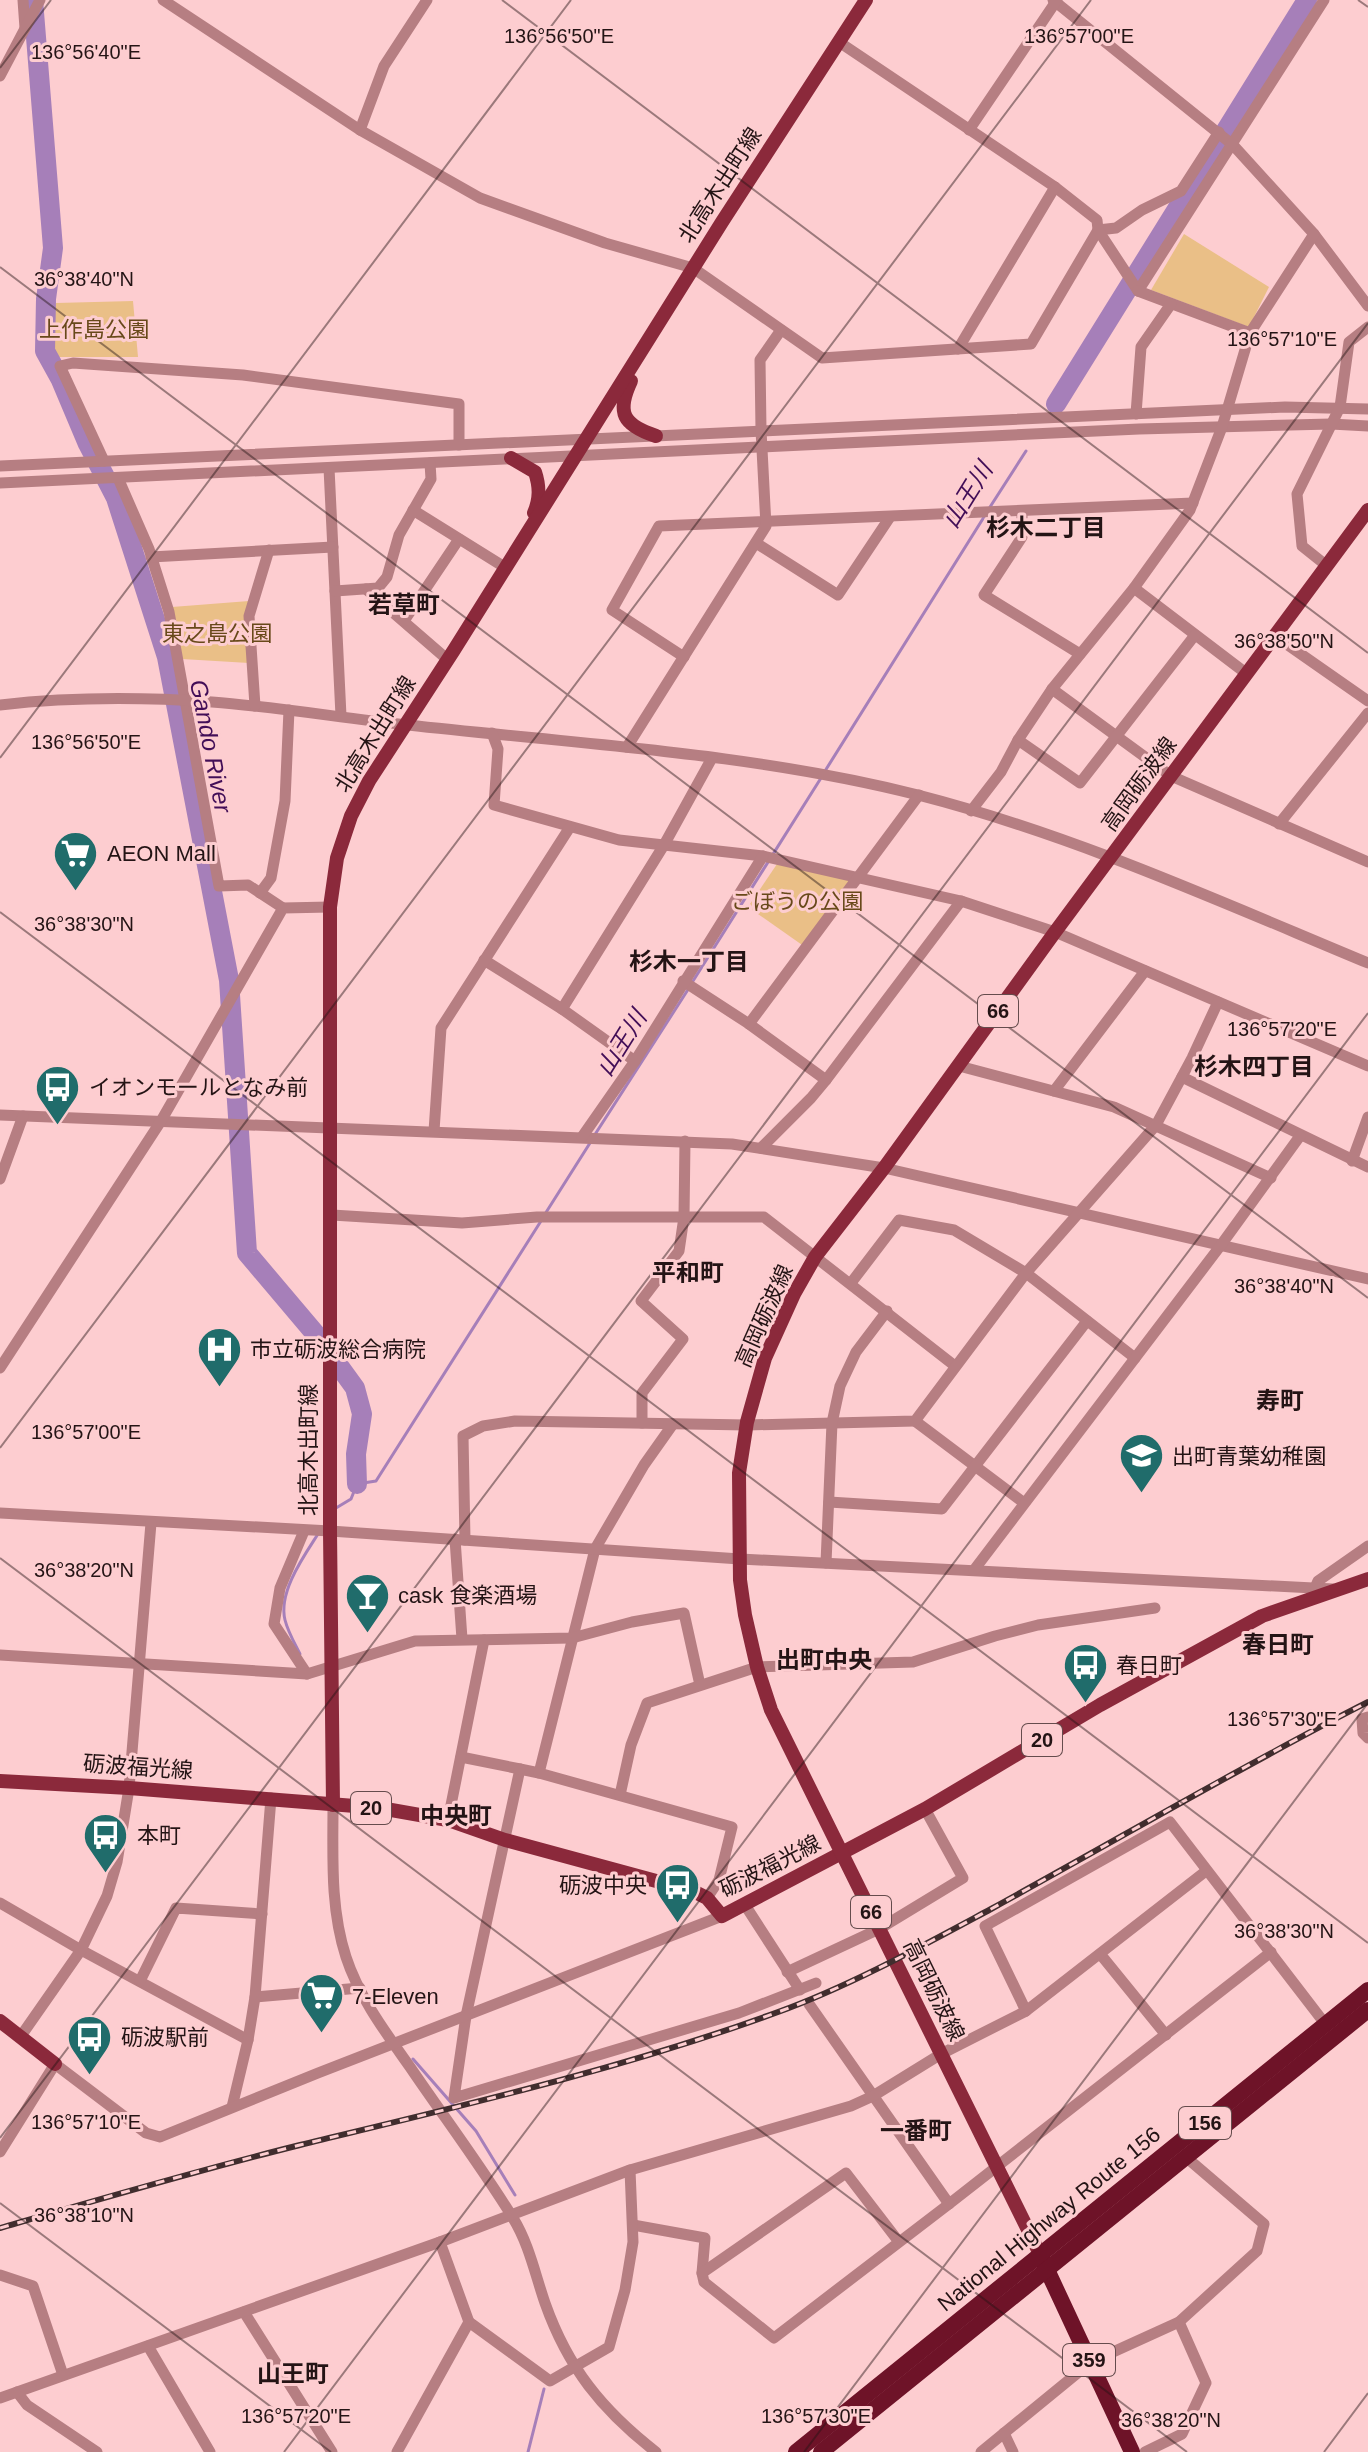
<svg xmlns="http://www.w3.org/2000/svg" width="1368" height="2452" font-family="Helvetica,'Noto Sans JP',sans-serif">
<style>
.green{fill:#eabf87}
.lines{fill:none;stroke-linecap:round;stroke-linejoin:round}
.stream{stroke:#a67fb9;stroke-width:3}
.river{stroke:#a67fb9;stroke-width:20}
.minor{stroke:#b67e82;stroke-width:11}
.major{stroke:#8b293b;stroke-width:14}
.highway{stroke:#6e1328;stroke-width:16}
.rail-casing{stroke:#412d2e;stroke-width:6}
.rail{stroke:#fdcdd0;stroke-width:3;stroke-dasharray:9;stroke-linecap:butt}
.ticks{fill:none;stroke:#241415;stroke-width:2;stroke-opacity:0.45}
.labels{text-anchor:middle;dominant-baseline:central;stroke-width:6;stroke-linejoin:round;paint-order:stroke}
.shield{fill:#fdcdd0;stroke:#654c4d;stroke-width:2}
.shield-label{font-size:20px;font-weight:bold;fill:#241415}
.street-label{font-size:22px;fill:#241415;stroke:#fdcdd0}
.park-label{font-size:22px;fill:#68491a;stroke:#fdcdd0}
.poi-label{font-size:22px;fill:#241415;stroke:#fdcdd0;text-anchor:start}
.water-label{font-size:24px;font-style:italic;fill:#420e57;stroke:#fdcdd0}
.neighbourhood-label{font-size:24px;font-weight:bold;fill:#241415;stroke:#fdcdd0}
.ticks-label{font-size:20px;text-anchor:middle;fill:#241415;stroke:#fdcdd0;stroke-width:6;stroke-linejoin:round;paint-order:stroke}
</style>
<rect width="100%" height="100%" fill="#fdcdd0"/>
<!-- green -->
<g class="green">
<path d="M 1184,234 L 1269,287 L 1249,327 L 1151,290 Z"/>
<path d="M 133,301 L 138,357 L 56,357 L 50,319 L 56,303 Z"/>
<path d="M 249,601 L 249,663 L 182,659 L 172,607 Z"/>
<path d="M 777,864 L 855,880 L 805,947 L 748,907 Z"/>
</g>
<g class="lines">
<!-- stream -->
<g class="stream">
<path d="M 990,507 L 1026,451"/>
<path d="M 825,771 L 984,517"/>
<path d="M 693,981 L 821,778"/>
<path d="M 594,1136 L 689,988"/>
<path d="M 545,1214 L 590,1143"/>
<path d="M 336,1508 L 351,1499 L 357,1484 L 376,1481 L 541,1221"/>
<path d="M 300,1654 C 295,1644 288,1632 285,1620 C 278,1592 304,1556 318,1534"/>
<path d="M 413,2059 L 476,2131 L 515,2195"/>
<path d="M 528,2452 L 544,2389"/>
</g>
<!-- river -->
<g class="river">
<path d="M 33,0 L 53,248 L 46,299 L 45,351 L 61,380 L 88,444 L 116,498 L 167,657 L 229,980 L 247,1253 L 318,1337 L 355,1388 L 362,1414 L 356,1454 L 357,1484"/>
<path d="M 1056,404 L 1307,0"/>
</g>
<!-- minor -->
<g class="minor">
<path d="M 23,0 L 25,28"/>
<path d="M 163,0 L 360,130 L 480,198 L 605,243 L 693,268 L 822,358 L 1031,344 L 1098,230 L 1116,228 L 1142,210 L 1181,191 L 1219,132"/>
<path d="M 1053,0 L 1233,145 L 1314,234 L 1368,306"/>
<path d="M 839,42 L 1055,187 L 1097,220 L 1098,230 L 1138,291 L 1324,0"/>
<path d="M 0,76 L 40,0"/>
<path d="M 360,130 L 384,66 L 427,0"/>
<path d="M 969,130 L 1057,0"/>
<path d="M 1138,291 L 1250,333"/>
<path d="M 958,349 L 1055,187"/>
<path d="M 1136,414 L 1141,347 L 1171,304"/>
<path d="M 104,461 L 60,366 L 73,363 L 243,375 L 459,404 L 459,445"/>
<path d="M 0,466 L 1285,407 L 1368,409"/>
<path d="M 329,468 L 341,716"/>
<path d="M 118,478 L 149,549 L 169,612 L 219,886 L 248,885 L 283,908"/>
<path d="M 0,483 L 1139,429 L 1331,424 L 1368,426"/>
<path d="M 413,510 L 506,568"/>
<path d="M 1022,511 L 1022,537 L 984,595 L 1080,654"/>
<path d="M 756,543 L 838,595 L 890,517"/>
<path d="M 151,557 L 333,547"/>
<path d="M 1327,566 L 1302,546 L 1297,494 L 1340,407 L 1349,342 L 1368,327"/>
<path d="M 1134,588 L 1247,674"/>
<path d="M 366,589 L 448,660"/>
<path d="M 335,591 L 378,588 L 387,577 L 399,535 L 431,479 L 430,463"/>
<path d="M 404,621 L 459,539"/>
<path d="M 1275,636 L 1368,701"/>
<path d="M 684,657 L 612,610 L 659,526 L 1193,503"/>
<path d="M 1052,689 L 1171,776 L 1368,862"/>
<path d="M 0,705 C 70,697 141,697 212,702 C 277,707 342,718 408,725 C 578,744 752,753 918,795 C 1074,835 1221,902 1368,963"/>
<path d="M 255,706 L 249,616 L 269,550"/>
<path d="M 492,733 L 498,749 L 494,805 L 619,840 L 763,856 L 961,901 L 1055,932 L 1368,1066"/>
<path d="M 1018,740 L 1080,783 L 1195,635"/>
<path d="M 627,747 L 766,526 L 761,430 L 760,360 L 781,330"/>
<path d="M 971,811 L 1001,772 L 1018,740 L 1052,689 L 1134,588 L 1190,510 L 1222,427 L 1250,333 L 1314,234"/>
<path d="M 1279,824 L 1368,713"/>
<path d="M 260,893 L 271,878 L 285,801 L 289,710"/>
<path d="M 484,960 L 562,1009 L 635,1061"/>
<path d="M 683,981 L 749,1024 L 826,1080"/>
<path d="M 562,1009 L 664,845 L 712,758"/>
<path d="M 749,1024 L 919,795"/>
<path d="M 959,1066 L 1114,1107 L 1271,1178"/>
<path d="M 1182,1077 L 1368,1167"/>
<path d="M 1054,1091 L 1145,971"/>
<path d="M 0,1115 L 732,1144 L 884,1168 L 1368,1279"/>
<path d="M 434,1131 L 441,1028 L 570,827"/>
<path d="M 582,1137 L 635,1061 L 763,856"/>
<path d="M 761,1148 L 811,1098 L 826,1080 L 961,901"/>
<path d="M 1352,1161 L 1368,1117"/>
<path d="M 0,1179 L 23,1116"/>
<path d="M 332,1215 L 462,1223 L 537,1217 L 764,1217 L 955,1366"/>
<path d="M 851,1283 L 899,1220 L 954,1230 L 1026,1273 L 1135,1358"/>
<path d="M 0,1368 L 161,1121 L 283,908 L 330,907"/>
<path d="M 915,1421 L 1024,1503"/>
<path d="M 642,1423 L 642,1393 L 683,1339 L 641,1301 L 679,1251 L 684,1217 L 685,1141"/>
<path d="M 673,1424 L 644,1465 L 595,1549 L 539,1773 L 520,1769 L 466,2016 L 454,2098 L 739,2013 L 816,1983"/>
<path d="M 829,1502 L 942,1509 L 1087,1321"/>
<path d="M 0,1513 L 330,1531 L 740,1559 L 1333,1589"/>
<path d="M 304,1531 L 280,1588 L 274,1624 L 307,1674"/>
<path d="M 455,1539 L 462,1639"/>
<path d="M 465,1540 L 463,1436 L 483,1426 L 515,1421 L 747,1425 L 915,1421 L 1026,1273 L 1156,1125 L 1192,1058 L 1218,1002"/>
<path d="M 826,1563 L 832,1423 L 840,1386 L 856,1352 L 887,1311"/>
<path d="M 974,1570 L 1221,1245 L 1300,1136"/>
<path d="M 1315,1588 L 1318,1581 L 1368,1546"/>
<path d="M 0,1655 L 307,1674 L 415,1641 L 572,1638 L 632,1622 L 684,1613 L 700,1685"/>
<path d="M 1368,1717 L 1362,1719 L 1363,1733 L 1368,1738"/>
<path d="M 461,1757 L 520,1769"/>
<path d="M 539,1773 L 732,1827 L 719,1880 L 707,1898"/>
<path d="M 620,1795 L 631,1745 L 647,1703 L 757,1667 L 913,1662 L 995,1636 L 1038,1625 L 1155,1608"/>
<path d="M 333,1805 C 333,1856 330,1908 346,1957 C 359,1997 386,2033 410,2067 C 444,2117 481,2166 513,2218 C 529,2244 535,2274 545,2303 C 568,2368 602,2410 656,2452"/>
<path d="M 448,1820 L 484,1640"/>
<path d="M 0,1903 L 81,1950 L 248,2040"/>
<path d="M 745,1905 L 800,1990"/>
<path d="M 1101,1955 L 1166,2035"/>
<path d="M 787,1972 L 879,1929 L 963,1878 L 925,1809"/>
<path d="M 140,1981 L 176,1908 L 262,1914"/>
<path d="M 255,1997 L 360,1988"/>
<path d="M 809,2004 L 949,2204 L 1271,1952"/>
<path d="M 1026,2011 L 985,1926 L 1170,1822 L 1326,2025"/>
<path d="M 21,2036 L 81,1950 L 107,1896 L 117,1862 L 129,1788 L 151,1523"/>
<path d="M 232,2107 L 248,2040 L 255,1997 L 271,1798"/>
<path d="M 0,2152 L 55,2064 L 146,2133 L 160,2137 L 318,2073 L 722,1916"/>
<path d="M 633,2225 L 705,2238 L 702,2273"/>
<path d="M 899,2242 L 846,2173 L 702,2273 L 704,2282 L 774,2338 L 949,2204"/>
<path d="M 0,2275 L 33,2286 L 63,2375"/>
<path d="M 244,2312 L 332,2452"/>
<path d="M 469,2322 L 550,2381 L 609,2347 L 625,2290 L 633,2242 L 630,2170"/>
<path d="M 148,2346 L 210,2452"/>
<path d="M 17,2392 L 27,2405 L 97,2452"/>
<path d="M 0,2398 L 440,2242 L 630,2170 L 851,2106 L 873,2096 L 941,2054 L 1026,2011 L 1206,1871"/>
<path d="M 1004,2433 L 1013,2452"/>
<path d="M 397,2452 L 469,2322 L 440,2242"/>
<path d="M 981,2452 L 1091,2362 L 1179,2322 L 1257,2251 L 1264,2224 L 1187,2158"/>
<path d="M 1145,2452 L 1182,2434 L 1206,2383 L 1179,2322"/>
</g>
<!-- major -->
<g class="major">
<path d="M 631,381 C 616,413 623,425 656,436"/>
<path d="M 511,458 L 535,472 C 540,487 540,499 534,513"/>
<path d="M 0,1781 L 129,1788 L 380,1808 L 448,1820 L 505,1840 L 693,1891 L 707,1898 L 722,1916 L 925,1809 L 1100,1705 L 1262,1616 L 1368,1579"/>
<path d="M 333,1805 L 330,1531 L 330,907 L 337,858 L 351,816 L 369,781 L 454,650 L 722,222 L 866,0"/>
<path d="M 0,2021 L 55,2064"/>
<path d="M 1040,2254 L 771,1710 L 757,1667 L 745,1615 L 740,1580 L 739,1473 L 747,1422 L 765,1358 L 794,1294 L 815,1257 L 884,1168 L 1055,932 L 1368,510"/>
</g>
<!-- highway -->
<g class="highway">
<path d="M 1042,2259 L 1132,2452"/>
<path d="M 796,2452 L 1368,1990"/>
<path d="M 821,2452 L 1368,2010"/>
</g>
<defs>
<path id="rail" d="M 0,2228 C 100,2199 199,2170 300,2145 C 460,2106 623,2069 778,2012 C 850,1986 924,1945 991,1909 C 1117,1840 1240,1767 1368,1702"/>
</defs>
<!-- rail casing -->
<use href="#rail" class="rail-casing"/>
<!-- rail -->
<use href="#rail" class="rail"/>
</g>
<!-- ticks -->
<path class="ticks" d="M 502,0 L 1368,653M 1358,0 L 1368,7M 0,68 L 51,0M 0,267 L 1368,1298M 0,758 L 571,0M 0,912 L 1368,1943M 0,1448 L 1091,0M 0,1558 L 1187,2452M 0,2138 L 1368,323M 0,2203 L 331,2452M 284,2452 L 1368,1013M 804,2452 L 1368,1703M 1324,2452 L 1368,2393"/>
<!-- icons -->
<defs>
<symbol id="supermarket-pin" viewBox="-11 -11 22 30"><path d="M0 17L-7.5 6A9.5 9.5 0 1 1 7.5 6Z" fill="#206c6b" stroke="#fdcdd0"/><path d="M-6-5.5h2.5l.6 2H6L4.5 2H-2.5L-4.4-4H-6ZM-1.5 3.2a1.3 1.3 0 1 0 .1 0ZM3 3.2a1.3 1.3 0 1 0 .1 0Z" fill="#fff"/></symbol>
<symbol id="bus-pin" viewBox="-11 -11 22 30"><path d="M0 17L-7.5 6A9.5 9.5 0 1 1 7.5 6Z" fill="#206c6b" stroke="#fdcdd0"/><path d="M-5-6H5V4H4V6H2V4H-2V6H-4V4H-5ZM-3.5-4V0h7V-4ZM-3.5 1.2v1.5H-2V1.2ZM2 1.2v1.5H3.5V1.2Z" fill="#fff"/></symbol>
<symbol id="hospital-pin" viewBox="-11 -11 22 30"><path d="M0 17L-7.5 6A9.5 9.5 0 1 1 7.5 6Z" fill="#206c6b" stroke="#fdcdd0"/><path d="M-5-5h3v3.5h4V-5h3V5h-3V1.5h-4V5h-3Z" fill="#fff"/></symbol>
<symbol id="school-pin" viewBox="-11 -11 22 30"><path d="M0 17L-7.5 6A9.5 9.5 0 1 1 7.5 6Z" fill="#206c6b" stroke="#fdcdd0"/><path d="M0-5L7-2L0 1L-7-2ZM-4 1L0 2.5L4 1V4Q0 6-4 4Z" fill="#fff"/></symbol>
<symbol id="bar-pin" viewBox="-11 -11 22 30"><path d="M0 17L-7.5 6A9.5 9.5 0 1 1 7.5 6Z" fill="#206c6b" stroke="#fdcdd0"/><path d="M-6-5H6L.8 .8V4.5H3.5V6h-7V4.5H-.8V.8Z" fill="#fff"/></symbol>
</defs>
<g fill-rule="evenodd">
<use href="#supermarket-pin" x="50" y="828" width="51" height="69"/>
<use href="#bus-pin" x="32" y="1062" width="51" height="69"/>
<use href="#hospital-pin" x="194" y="1324" width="51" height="69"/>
<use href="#school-pin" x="1116" y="1430" width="51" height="69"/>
<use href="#bar-pin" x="342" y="1570" width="51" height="69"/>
<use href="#bus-pin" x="1060" y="1640" width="51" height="69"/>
<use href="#bus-pin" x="80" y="1810" width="51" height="69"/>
<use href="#bus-pin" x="652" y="1860" width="51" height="69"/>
<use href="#supermarket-pin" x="296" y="1970" width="51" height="69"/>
<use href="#bus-pin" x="64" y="2012" width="51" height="69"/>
</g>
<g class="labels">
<!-- shield labels -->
<g class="shield">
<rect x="978" y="995" width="40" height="32" rx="6"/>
<rect x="1022" y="1724" width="40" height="32" rx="6"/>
<rect x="351" y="1792" width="40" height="32" rx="6"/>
<rect x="851" y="1896" width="40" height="32" rx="6"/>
<rect x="1179" y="2107" width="52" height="32" rx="6"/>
<rect x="1063" y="2344" width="52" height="32" rx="6"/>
</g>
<g class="shield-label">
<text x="998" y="1011">66</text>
<text x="1042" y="1740">20</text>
<text x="371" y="1808">20</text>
<text x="871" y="1912">66</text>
<text x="1205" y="2123">156</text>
<text x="1089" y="2360">359</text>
</g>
<!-- street labels -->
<g class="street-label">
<text transform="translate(720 185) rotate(-57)">北高木出町線</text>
<text transform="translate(375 734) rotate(-58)">北高木出町線</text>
<text transform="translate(1139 784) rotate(-54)">高岡砺波線</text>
<text transform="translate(764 1316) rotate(-66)">高岡砺波線</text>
<text transform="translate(308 1450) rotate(-90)">北高木出町線</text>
<text transform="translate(138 1767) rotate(4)">砺波福光線</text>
<text transform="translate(770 1866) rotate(-27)">砺波福光線</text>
<text transform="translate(934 1990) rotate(64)">高岡砺波線</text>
<text transform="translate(1049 2219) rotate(-39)">National Highway Route 156</text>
</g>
<!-- park labels -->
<g class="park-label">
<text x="94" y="329">上作島公園</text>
<text x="217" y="633">東之島公園</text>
<text x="797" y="901">ごぼうの公園</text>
</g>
<!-- poi labels -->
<g class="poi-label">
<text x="107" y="853">AEON Mall</text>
<text x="89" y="1087">イオンモールとなみ前</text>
<text x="250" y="1349">市立砺波総合病院</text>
<text x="1172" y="1456">出町青葉幼稚園</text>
<text x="398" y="1595">cask 食楽酒場</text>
<text x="1116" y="1665">春日町</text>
<text x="137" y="1835">本町</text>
<text x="647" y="1885" text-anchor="end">砺波中央</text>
<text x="352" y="1996">7-Eleven</text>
<text x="121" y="2037">砺波駅前</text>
</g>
<!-- water labels -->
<g class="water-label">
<text transform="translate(967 495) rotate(-58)">山王川</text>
<text transform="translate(211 746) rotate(79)">Gando River</text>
<text transform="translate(621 1043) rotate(-58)">山王川</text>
</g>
<!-- neighbourhood labels -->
<g class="neighbourhood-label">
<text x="1046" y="527">杉木二丁目</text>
<text x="404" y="604">若草町</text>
<text x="689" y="961">杉木一丁目</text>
<text x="1254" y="1066">杉木四丁目</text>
<text x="688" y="1272">平和町</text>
<text x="1280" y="1400">寿町</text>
<text x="1278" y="1644">春日町</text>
<text x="824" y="1659">出町中央</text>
<text x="456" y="1815">中央町</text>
<text x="916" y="2130">一番町</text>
<text x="293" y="2373">山王町</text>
</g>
</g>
<g class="ticks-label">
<text x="559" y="43">136°56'50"E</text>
<text x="1079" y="43">136°57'00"E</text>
<text x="86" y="59">136°56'40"E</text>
<text x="84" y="286">36°38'40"N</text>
<text x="1282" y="346">136°57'10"E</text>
<text x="1284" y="648">36°38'50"N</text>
<text x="86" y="749">136°56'50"E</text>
<text x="84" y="931">36°38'30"N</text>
<text x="1282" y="1036">136°57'20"E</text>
<text x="1284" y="1293">36°38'40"N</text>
<text x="86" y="1439">136°57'00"E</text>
<text x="84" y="1577">36°38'20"N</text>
<text x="1282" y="1726">136°57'30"E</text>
<text x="1284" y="1938">36°38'30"N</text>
<text x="86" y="2129">136°57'10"E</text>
<text x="84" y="2222">36°38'10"N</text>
<text x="296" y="2423">136°57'20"E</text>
<text x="816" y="2423">136°57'30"E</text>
<text x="1171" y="2427">36°38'20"N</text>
</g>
</svg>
